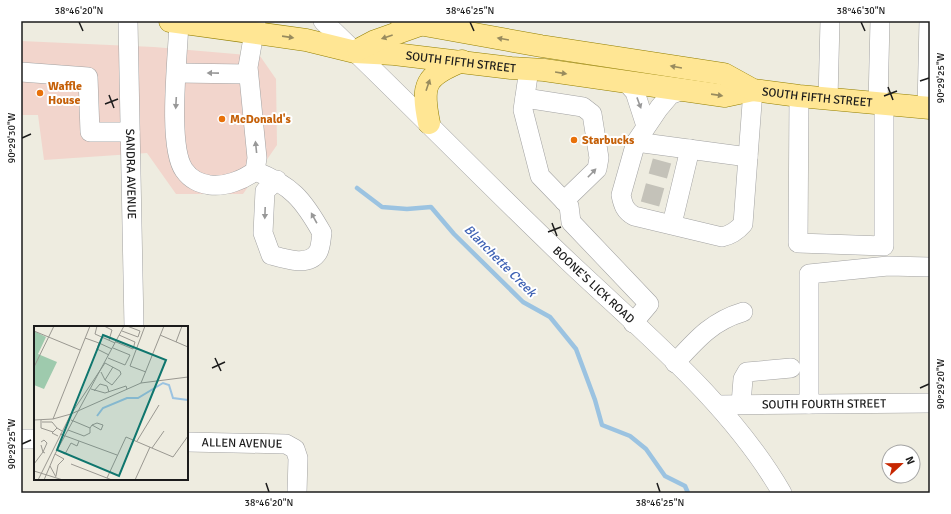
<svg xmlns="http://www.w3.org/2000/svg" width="951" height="514" font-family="Signika,sans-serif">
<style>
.commercial{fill:#f2d5cc}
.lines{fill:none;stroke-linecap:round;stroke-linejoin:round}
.stream{stroke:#9bc3e1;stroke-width:4.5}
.minor-tunnel{stroke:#c4c2b9;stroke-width:19;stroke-dasharray:19 10;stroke-linecap:butt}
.minor-casing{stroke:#a2a2a2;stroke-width:20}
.major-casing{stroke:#937f00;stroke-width:23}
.minor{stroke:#fff;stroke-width:19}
.major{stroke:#ffe694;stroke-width:22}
.oneway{fill:#988b5e}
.oneway2{fill:#989898}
.ticks{fill:none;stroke:#1b1b1b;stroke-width:1.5}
.food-dot{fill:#e8710a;stroke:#fff;stroke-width:1.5}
.labels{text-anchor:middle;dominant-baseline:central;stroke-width:4;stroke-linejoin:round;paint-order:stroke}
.street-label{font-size:12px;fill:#1b1b1b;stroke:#fff}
.food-label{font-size:12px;font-weight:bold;fill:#c56008;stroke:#fff;text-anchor:start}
.water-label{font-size:13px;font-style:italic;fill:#3f62b4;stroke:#fff}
.inset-river{fill:none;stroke:#9bc3e1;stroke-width:2}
.inset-road{fill:none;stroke:#9a9891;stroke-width:1}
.view{fill:#0f766e;fill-opacity:0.15;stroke:#0f766e;stroke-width:2}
.inset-edge{fill:none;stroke:#1b1b1b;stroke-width:2}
.neatline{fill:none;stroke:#1b1b1b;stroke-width:1.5}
.ticks-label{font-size:10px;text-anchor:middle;fill:#1b1b1b}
</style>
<rect width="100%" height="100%" fill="#eeece0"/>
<!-- commercial -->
<path class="commercial" d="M 21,41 L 154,47 L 260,56 L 276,79 L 277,145 L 243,194 L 176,194 L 147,153 L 44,160 L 38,115 L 21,115 Z"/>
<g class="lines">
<!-- stream -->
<path class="stream" d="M 357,188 L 382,207 L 407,209 L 431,207 L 454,234 L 523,302 L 550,317 L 576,349 L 595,400 L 602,425 L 630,436 L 646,449 L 665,476 L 685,486 L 688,493"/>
<!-- minor-tunnel -->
<path class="minor-tunnel" d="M 650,204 L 662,161"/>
<defs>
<g id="minor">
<path id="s1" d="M 128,21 L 134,327"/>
<path id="s2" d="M 323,21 C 406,100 486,183 569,262 C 644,333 730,403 782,493"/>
<path d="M 179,22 C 178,55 167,146 184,170 C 191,180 199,183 210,185 C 225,187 243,180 255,171 L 257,158 L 248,67 L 256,21"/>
<path d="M 529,69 L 523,110 L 540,176 L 569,206 L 571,222 L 649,304 L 633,323"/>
<path d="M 21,72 L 88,77 L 90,132 L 130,132"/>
<path d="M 177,73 L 248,74"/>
<path d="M 626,82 L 635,92 L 646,126"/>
<path d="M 683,90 L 670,95 L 659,108 L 636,142 L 621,195 C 623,205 625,211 634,216 L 722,237 C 731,235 737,231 743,224 L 753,90"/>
<path d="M 799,96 L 798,243 L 884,246 L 884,104"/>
<path d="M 525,98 L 583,107 L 592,114 L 599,158 L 597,169 L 564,201"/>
<path d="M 828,99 L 830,21"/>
<path d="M 878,103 L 880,21"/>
<path d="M 927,108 L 929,21"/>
<path d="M 636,142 L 748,157"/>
<path d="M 255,171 C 291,185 303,199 322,233 C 321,238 321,247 318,252 C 309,267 285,259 271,255 L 263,233 L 265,191 L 277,180"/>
<path d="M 672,224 L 690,149"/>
<path d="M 675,363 C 696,340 712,321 743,312"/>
<path d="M 741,404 L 743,379 L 747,372 L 791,368"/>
<path d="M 809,404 L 809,274 L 888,266 L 930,267"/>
<path id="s3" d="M 718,405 L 930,403"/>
<path d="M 21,439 L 35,439"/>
<path id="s4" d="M 187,442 L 286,444 L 295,449 L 298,458 L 297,493"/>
</g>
<g id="major">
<path id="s5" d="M 170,21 L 306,40 L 355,52 L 394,54 L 511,68 L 544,70 L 725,96 L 753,90"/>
<path id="s6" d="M 402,21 L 541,46 L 724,74 L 753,90 L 799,96 L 930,108"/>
<path d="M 358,50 L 375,41 L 420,25"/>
<path d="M 429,123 C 421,84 425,76 462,61"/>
</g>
</defs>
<!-- minor casing -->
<use href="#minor" class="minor-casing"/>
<!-- major casing -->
<use href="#major" class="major-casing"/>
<!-- minor -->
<use href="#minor" class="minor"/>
<!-- major -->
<use href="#major" class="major"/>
</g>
<!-- one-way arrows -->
<defs><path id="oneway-solid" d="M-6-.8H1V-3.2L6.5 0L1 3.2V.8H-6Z"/></defs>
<g class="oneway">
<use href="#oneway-solid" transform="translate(288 37) rotate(8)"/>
<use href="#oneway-solid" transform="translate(387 37) rotate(161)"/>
<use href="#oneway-solid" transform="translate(503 39) rotate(-170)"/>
<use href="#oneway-solid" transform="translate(676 67) rotate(-170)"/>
<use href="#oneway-solid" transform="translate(561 73) rotate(9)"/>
<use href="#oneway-solid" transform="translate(428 85) rotate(-71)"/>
<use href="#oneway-solid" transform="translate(717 95) rotate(8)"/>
</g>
<g class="oneway2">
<use href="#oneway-solid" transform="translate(213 73) rotate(-179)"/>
<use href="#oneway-solid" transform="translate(176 103) rotate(93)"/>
<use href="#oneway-solid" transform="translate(639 103) rotate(70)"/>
<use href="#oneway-solid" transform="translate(256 147) rotate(-96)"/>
<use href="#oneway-solid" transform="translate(592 173) rotate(-46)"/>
<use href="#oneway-solid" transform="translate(265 213) rotate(92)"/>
<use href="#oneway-solid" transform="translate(314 218) rotate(-119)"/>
</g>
<!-- ticks -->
<path class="ticks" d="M 79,22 L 83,31M 470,22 L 474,31M 861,22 L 865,31M 920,81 L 929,78M 888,87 L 893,100M 109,95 L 114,108M 884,96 L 897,91M 105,104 L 118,99M 22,138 L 31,134M 552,223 L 557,236M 548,232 L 561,227M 215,358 L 221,371M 212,368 L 225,362M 920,388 L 929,384M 22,444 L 31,440M 266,483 L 269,492M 657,483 L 660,492"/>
<!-- markers -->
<g class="food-dot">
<circle cx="40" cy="93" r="4"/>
<circle cx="222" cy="119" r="4"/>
<circle cx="574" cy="140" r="4"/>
</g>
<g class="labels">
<!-- street labels -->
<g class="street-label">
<text stroke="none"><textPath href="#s5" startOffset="294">SOUTH FIFTH STREET</textPath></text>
<text stroke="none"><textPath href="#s6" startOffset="424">SOUTH FIFTH STREET</textPath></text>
<text stroke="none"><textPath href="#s1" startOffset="153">SANDRA AVENUE</textPath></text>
<text stroke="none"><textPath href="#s2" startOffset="378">BOONE'S LICK ROAD</textPath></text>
<text stroke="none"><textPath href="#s3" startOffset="106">SOUTH FOURTH STREET</textPath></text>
<text stroke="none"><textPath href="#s4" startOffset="55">ALLEN AVENUE</textPath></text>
</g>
<!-- food labels -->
<g class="food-label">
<text x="48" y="86">Waffle<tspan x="48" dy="14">House</tspan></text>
<text x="230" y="119">McDonald's</text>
<text x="582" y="140">Starbucks</text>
</g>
<!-- water labels -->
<g class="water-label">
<text transform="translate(500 261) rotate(45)">Blanchette Creek</text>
</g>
</g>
<!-- overview -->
<g transform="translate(34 326)">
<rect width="154" height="154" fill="#eeece0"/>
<path d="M 0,5 L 12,11 L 4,28 L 23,36 L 10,63 L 0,59 Z" fill="#9ecaad"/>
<path class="inset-river" d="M 63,90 L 69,82 L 93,72 L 104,72 L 129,57 L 135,59 L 139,72 L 154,74"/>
<path class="inset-road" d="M 63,0 L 61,8 L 81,17M 70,0 L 78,4 L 75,14M 111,0 L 96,40 L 112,46M 0,5 L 46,24M 88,5 L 104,11 L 106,5 L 93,0M 126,9 L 154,21M 51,12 L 65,17M 82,16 L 99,23 L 101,16 L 85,9M 142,16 L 148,0M 75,29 L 63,23 L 65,17 L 78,23M 74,32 L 91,39 L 96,29 L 79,22M 0,41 L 20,0M 67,46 L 71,54 L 78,59 L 87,48 L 86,45 L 71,37M 71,54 L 79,41M 107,57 L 130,0M 57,63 L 71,67 L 92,60 L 93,63M 60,65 L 66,58 L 73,60 L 75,66M 19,93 L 56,0M 0,94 L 19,93 L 37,88 L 107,57 L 154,51M 7,94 L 7,102 L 19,106M 8,96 L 18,96 L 23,102M 56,102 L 58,99 L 63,97 L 69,99 L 67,104 L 58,99M 34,104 L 50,110 L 56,107 L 56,102 L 37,94M 26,108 L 83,129M 24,110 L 18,107 L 23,102 L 28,105M 103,115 L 125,79M 7,119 L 9,126 L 13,117 L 10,114 L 7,116M 118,122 L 130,105M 24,124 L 31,128 L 37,117 L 43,120 L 45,115M 21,128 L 30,133 L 24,139 L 22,150M 0,138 L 9,126 L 11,127M 37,138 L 78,154M 16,140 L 22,151M 0,145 L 29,154M 73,152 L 92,111 L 139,131 L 154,110M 4,154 L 37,88 L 71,37M 10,154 L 21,128 L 90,0M 101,154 L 116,121"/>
<path class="view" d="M 69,9 L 132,34 L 85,150 L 23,124 Z"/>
<rect width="154" height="154" class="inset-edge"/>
</g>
<!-- border -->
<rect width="951" height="514" fill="none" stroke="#ffffff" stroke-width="44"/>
<!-- north arrow -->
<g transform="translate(901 464) rotate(68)"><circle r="19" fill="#ffffff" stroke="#a4a4a4"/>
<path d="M0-3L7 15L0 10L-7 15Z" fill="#c72700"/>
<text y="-6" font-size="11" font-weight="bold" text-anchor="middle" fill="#1b1b1b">N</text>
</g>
<rect x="22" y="22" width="907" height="470" class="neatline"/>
<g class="ticks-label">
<text x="79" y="14">38°46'20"N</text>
<text x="470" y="14">38°46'25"N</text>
<text x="861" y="14">38°46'30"N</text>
<text transform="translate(940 78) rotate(-90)" y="4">90°29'25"W</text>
<text transform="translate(11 138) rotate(-90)" y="4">90°29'30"W</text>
<text transform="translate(940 384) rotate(-90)" y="4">90°29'20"W</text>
<text transform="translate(11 444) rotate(-90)" y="4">90°29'25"W</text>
<text x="269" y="506">38°46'20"N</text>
<text x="660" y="506">38°46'25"N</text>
</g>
</svg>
